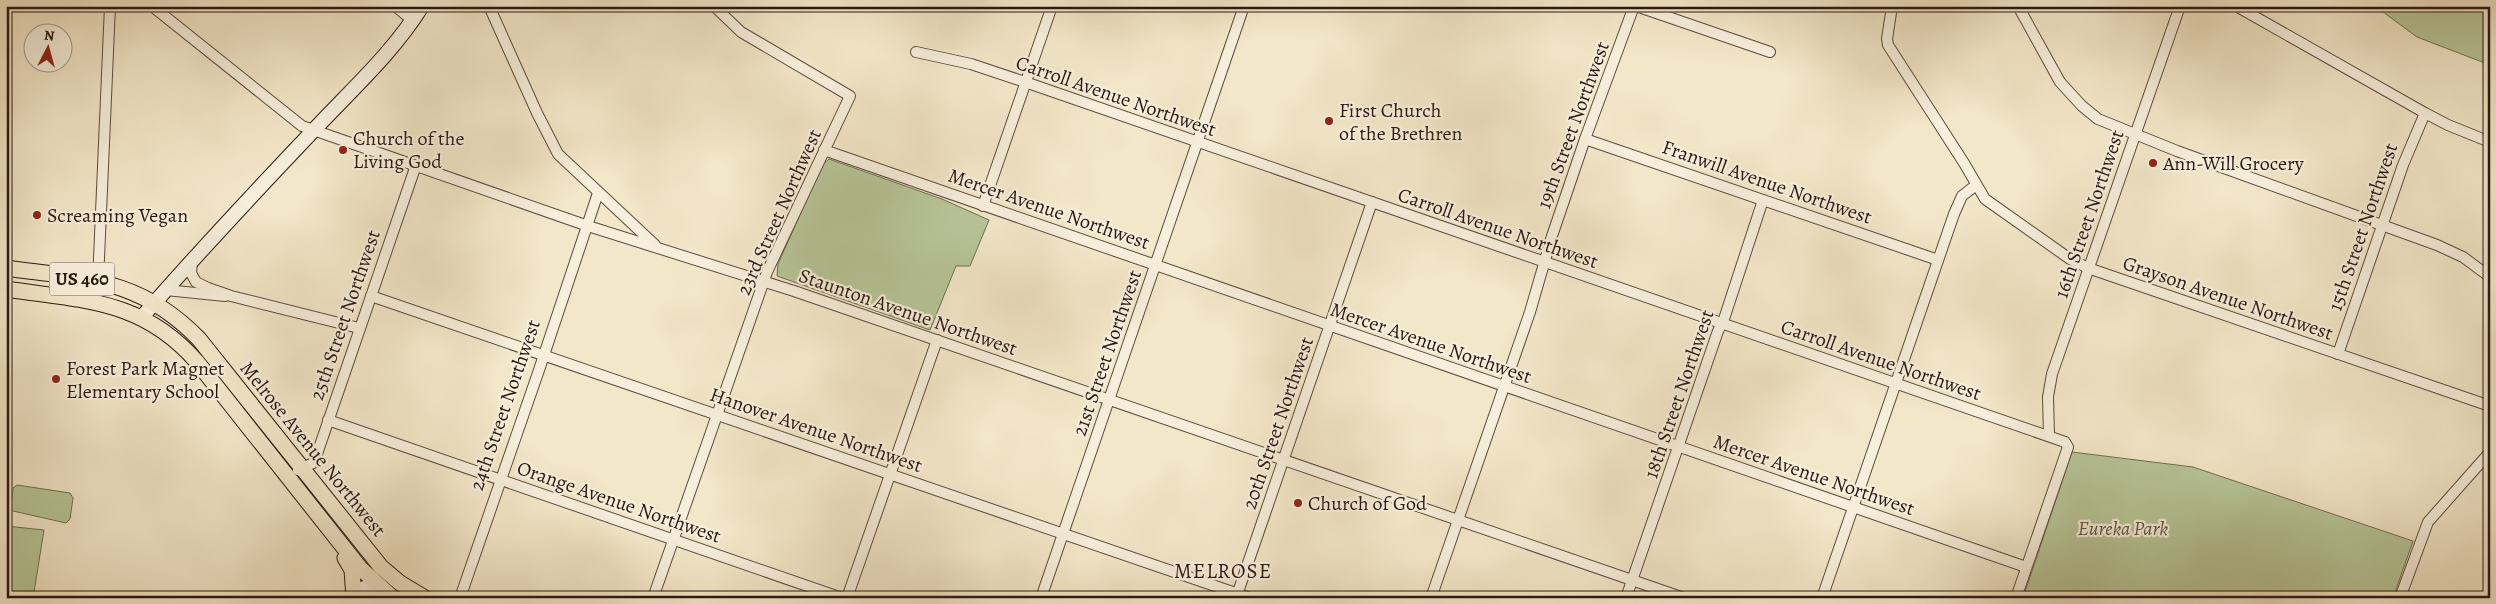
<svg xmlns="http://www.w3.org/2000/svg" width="2496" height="604" font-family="Alegreya,serif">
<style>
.green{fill:#b7c699;stroke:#706f55}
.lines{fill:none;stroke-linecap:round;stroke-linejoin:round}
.minor-casing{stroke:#5c4c3f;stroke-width:12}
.secondary-casing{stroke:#2a1811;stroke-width:16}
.primary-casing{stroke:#2a1811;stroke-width:17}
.minor{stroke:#f7efdc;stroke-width:10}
.secondary{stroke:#f7efdc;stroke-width:14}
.primary{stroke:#f3e7c9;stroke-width:15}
.poi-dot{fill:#8f2418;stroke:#f7efdc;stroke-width:2}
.labels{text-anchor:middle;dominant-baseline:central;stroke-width:4.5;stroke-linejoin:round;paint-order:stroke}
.shield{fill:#f7efdc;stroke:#68584e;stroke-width:1}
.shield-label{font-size:19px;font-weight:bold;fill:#2a1811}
.street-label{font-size:20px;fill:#2a1811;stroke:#f7efdc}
.poi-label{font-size:20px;fill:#2a1811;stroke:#f7efdc;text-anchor:start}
.park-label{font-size:20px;font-style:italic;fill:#5b5541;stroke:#f7efdc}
.neighbourhood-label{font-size:21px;letter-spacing:1px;fill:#2a1811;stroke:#f7efdc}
</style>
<rect width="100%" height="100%" fill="#f3e7c9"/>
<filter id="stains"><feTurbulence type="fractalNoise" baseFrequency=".004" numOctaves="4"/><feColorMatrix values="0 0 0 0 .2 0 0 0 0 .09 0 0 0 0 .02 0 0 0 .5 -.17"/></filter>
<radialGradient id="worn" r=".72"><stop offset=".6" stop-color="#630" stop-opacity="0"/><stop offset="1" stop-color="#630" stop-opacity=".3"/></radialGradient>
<!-- green -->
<g class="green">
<path d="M 2375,6 L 2490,6 L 2490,65 L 2417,37 Z"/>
<path d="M 829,159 L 942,199 L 989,220 L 970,266 L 956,266 L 930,330 L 777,276 L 778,264 L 822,165 Z"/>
<path d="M 2072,452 L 2193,467 L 2413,541 L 2393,598 L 2023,598 Z"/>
<path d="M 17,485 L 70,493 L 73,498 L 70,519 L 66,523 L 13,511 L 11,508 L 13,488 Z"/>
<path d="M 6,526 L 44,530 L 33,598 L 6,598 Z"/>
</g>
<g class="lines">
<defs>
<g id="minor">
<path d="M 152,6 L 302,126 L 588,226 L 794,291 L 1684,598"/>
<path d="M 395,6 L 413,21"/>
<path d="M 489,6 L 537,113 L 558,154 L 655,245"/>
<path d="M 1636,6 L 1770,52"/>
<path d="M 1892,6 L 1887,39 L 1888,45 L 1964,163 L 1985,199 L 2070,259 L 2088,268 L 2490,406"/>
<path d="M 2018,6 L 2060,82 L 2082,106 L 2098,119 L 2177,151 L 2437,245 L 2463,257 L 2490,277"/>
<path d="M 2236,6 L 2425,113 L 2448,125 L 2490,142"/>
<path d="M 916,52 L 971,64 L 1025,82 L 2065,442 L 2068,447 L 2016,598"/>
<path d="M 1585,139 L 1938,260"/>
<path d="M 824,150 L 2026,567"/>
<path d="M 983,206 L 1052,6"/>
<path d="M 192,261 L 191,273 L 196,282 L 208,288 L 231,296 L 359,328"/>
<path d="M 98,281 L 110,6"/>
<path d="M 166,290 L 225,296"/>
<path d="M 371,296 L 1250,598"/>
<path d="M 2338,354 L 2403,165 L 2425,113"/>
<path d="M 328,420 L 842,598"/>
<path d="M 2049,436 L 2048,397 L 2052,374 L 2180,6"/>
<path d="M 298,470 L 313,463 L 317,454 L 415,168"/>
<path d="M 460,598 L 539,370 L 598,193"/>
<path d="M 653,598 L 767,272 L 850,96 L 741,32 L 714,6"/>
<path d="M 847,598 L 937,340"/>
<path d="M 1041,598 L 1244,6"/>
<path d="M 1236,598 L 1372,202"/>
<path d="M 1431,598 L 1530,312 L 1552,236 L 1585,139 L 1634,6"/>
<path d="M 1626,598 L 1718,331 L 1724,319 L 1763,200"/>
<path d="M 1822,598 L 1954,214 L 1962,196 L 1976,185"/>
<path d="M 2400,598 L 2428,522 L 2490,452"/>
</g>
<g id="secondary">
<path d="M 142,317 C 197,254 254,193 312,132 C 350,91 392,54 422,6"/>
<path d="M 357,598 L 362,589 L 375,583 L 373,598"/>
</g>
<g id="primary">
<path d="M 6,268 C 85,279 140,278 199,339 L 381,567 L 400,583 L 425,598"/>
<path d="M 6,289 C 84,301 142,299 197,362 L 360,568 L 393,598"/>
<path d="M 345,558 L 352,570 L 354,598"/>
</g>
</defs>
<!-- minor casing -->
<use href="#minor" class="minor-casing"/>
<!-- secondary casing -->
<use href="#secondary" class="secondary-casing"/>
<!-- primary casing -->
<use href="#primary" class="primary-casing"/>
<!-- minor -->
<use href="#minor" class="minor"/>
<!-- secondary -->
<use href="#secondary" class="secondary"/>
<!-- primary -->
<use href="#primary" class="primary"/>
</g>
<!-- markers -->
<g class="poi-dot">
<circle cx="1329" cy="121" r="5"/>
<circle cx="343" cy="150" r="5"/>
<circle cx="2153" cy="163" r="5"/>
<circle cx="37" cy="215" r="5"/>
<circle cx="56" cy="379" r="5"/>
<circle cx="1298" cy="503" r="5"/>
</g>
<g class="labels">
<!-- shield labels -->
<rect class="shield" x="49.5" y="262.5" width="65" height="33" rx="4"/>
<g class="shield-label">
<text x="82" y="279">US 460</text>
</g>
<!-- street labels -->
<g class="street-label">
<text transform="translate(1116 96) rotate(19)">Carroll Avenue Northwest</text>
<text transform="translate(1573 125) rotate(-70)">19th Street Northwest</text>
<text transform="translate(1767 182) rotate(19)">Franwill Avenue Northwest</text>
<text transform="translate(1049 209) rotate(19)">Mercer Avenue Northwest</text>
<text transform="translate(779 212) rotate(-66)">23rd Street Northwest</text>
<text transform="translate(2089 214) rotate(-71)">16th Street Northwest</text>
<text transform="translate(2363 227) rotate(-71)">15th Street Northwest</text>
<text transform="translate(1498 228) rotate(19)">Carroll Avenue Northwest</text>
<text transform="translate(2228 298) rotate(19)">Grayson Avenue Northwest</text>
<text transform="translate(908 312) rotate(19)">Staunton Avenue Northwest</text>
<text transform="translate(345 315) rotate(-71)">25th Street Northwest</text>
<text transform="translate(1431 343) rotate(19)">Mercer Avenue Northwest</text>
<text transform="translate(1107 353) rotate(-71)">21st Street Northwest</text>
<text transform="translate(1881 360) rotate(19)">Carroll Avenue Northwest</text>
<text transform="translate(1679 394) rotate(-71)">18th Street Northwest</text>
<text transform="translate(505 405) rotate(-71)">24th Street Northwest</text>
<text transform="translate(1278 423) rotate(-71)">20th Street Northwest</text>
<text transform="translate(816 430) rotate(19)">Hanover Avenue Northwest</text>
<text transform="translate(313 449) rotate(51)">Melrose Avenue Northwest</text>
<text transform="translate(1814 475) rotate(19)">Mercer Avenue Northwest</text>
<text transform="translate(619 502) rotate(19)">Orange Avenue Northwest</text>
</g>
<!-- poi labels -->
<g class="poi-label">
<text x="1339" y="110">First Church<tspan x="1339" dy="23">of the Brethren</tspan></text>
<text x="353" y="138">Church of the<tspan x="353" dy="23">Living God</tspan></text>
<text x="2163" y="163">Ann-Will Grocery</text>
<text x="47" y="215">Screaming Vegan</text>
<text x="66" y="368">Forest Park Magnet<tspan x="66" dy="23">Elementary School</tspan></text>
<text x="1308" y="503">Church of God</text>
</g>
<!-- park labels -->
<g class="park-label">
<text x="2123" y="528">Eureka Park</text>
</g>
<!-- neighbourhood labels -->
<g class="neighbourhood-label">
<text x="1223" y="571">MELROSE</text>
</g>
</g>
<!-- margin -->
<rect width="2496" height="604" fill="none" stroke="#f3e7c9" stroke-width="25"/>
<rect x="8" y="8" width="2481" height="589" fill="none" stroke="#2a1811" stroke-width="2.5"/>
<rect x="12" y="12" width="2471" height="579" fill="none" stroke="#2a1811"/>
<!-- north arrow -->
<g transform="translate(48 48) rotate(6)"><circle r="24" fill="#f7efdc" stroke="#a5998b"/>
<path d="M0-4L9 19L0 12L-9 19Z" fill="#8f2418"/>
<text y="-8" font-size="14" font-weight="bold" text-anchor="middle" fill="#2a1811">N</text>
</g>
<rect width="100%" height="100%" filter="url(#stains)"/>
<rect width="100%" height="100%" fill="url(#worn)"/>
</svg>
